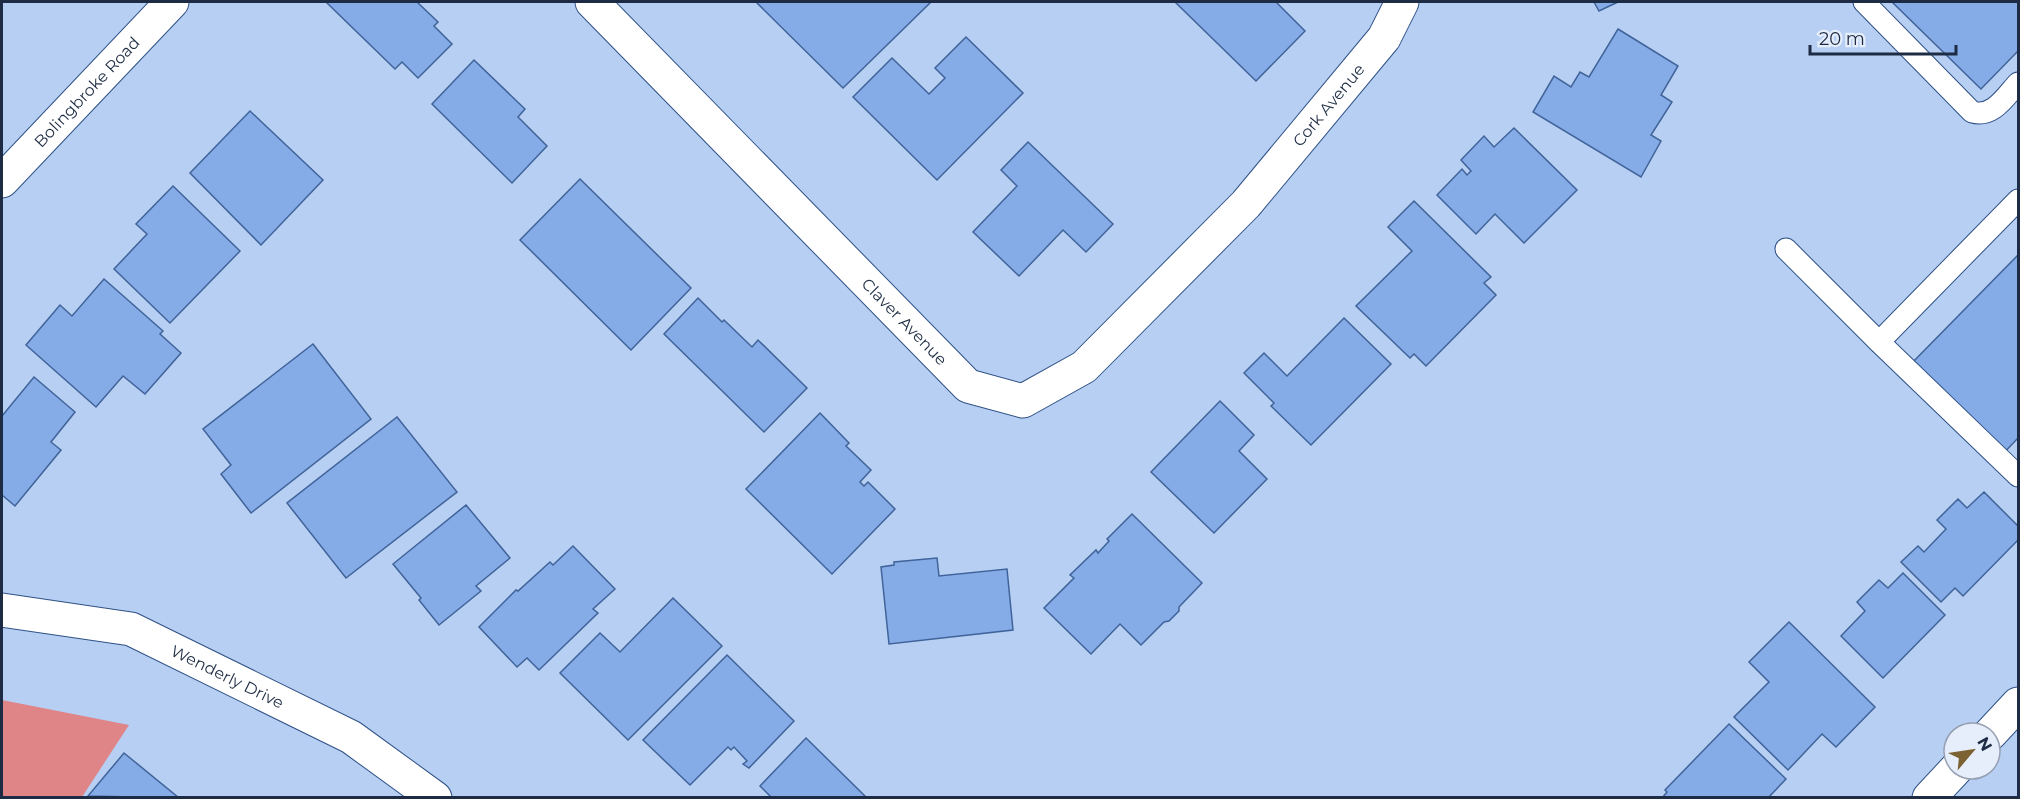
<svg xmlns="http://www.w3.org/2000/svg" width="2020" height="799" font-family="Montserrat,sans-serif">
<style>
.green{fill:#e08587}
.building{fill:#85ace7;stroke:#406399;stroke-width:1.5}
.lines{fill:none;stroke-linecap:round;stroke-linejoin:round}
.lane-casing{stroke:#2f5186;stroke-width:23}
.street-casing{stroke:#2f5186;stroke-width:35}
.secondary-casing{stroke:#2f5186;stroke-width:35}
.lane{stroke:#fff;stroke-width:21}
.street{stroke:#fff;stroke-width:33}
.secondary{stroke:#fff;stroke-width:33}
.labels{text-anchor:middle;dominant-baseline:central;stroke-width:5;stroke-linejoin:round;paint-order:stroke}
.street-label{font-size:16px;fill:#1d2c44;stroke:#e6eefb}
</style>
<rect width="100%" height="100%" fill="#b6cff3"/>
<!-- green -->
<path class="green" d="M 2,700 L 129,725 L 82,797 L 2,797 Z"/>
<!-- building -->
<g class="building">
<path d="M 326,2 L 417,2 L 438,22 L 434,26 L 452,44 L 418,78 L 402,62 L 395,69 Z"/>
<path d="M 756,2 L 931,2 L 843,88 Z"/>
<path d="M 1175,2 L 1276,2 L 1305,31 L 1256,81 Z"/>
<path d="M 1594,2 L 1618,2 L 1599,11 Z"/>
<path d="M 1892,2 L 2018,2 L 2018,51 L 1981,89 Z"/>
<path d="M 1618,29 L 1678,66 L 1661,95 L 1672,102 L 1651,135 L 1661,141 L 1641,177 L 1533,112 L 1554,76 L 1571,87 L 1580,72 L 1589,77 Z"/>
<path d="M 966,37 L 1023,93 L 937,180 L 853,97 L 892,58 L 929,94 L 945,78 L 935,68 Z"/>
<path d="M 474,60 L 525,109 L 518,117 L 547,146 L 512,183 L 432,104 Z"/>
<path d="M 250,111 L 323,180 L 261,245 L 190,173 Z"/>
<path d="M 1514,128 L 1577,190 L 1524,243 L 1495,214 L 1476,234 L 1437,195 L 1462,169 L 1467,175 L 1471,171 L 1461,160 L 1484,136 L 1494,147 Z"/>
<path d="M 1028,142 L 1113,224 L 1086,252 L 1063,230 L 1019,276 L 973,232 L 1017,186 L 1001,170 Z"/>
<path d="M 580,179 L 691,288 L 631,350 L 520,240 Z"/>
<path d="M 173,186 L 240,251 L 170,323 L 114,269 L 147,234 L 136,224 Z"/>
<path d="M 1414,201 L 1491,277 L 1484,283 L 1496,295 L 1426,366 L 1414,354 L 1410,358 L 1356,306 L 1412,251 L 1388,227 Z"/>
<path d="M 2018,255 L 2018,438 L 2001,456 L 1909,366 Z"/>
<path d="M 104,279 L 163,331 L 160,334 L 181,353 L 145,394 L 123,376 L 96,407 L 26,345 L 60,305 L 72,316 Z"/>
<path d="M 698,298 L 722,322 L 724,320 L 752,347 L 758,340 L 807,388 L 764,432 L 664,334 Z"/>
<path d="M 1344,318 L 1391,364 L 1311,445 L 1271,406 L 1274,403 L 1244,373 L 1264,353 L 1287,376 Z"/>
<path d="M 313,344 L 371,419 L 251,513 L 221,474 L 231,465 L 203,429 Z"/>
<path d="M 34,377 L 75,412 L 51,442 L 61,450 L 15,506 L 2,495 L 2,416 Z"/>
<path d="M 1220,401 L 1254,435 L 1239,451 L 1267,479 L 1214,533 L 1151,472 Z"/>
<path d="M 820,413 L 849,443 L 846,446 L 871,470 L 860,482 L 864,486 L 868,482 L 895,509 L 832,574 L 746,489 Z"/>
<path d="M 397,417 L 457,492 L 346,578 L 287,503 Z"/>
<path d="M 1984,492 L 2018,526 L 2018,540 L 1963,596 L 1955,588 L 1941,602 L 1901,562 L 1918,546 L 1924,552 L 1946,529 L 1937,520 L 1958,499 L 1967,508 Z"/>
<path d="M 466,505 L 510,558 L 476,586 L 481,591 L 439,625 L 419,600 L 421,598 L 393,564 Z"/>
<path d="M 1132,514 L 1202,583 L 1179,607 L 1179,611 L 1169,621 L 1164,622 L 1141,645 L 1120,624 L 1091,654 L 1044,608 L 1074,578 L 1070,575 L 1096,550 L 1098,553 L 1109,541 L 1107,539 Z"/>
<path d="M 573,546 L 615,589 L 593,609 L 598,613 L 539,670 L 527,658 L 517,667 L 479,627 L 516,590 L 518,591 L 550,562 L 553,565 Z"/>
<path d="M 937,558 L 939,576 L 1007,569 L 1013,630 L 889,644 L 881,567 L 894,565 L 894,562 Z"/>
<path d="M 1903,573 L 1945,615 L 1883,678 L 1841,636 L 1865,611 L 1857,602 L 1879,580 L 1888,588 Z"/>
<path d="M 673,598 L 722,646 L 628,740 L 560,673 L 600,633 L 620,652 Z"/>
<path d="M 1789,622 L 1875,707 L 1836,747 L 1822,734 L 1788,770 L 1734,717 L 1769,682 L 1749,662 Z"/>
<path d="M 727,655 L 794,721 L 749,768 L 743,764 L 747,761 L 734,747 L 731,750 L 728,747 L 690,785 L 643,740 Z"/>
<path d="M 1729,724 L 1786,779 L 1768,798 L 1662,798 L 1667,792 L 1665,790 Z"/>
<path d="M 806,738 L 867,798 L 772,798 L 760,786 Z"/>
<path d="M 124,753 L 179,798 L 88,796 Z"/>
</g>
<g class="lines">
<defs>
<g id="lane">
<path d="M 1864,2 L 1972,112 C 1993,118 2005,97 2018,83"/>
<path d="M 1786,249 L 1879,342 L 2018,476"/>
<path d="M 1879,342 L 2018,200"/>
</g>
<g id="street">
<path id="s1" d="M 592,2 L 968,386 L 1023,401 L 1084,367 L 1246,204 L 1384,38 L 1402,2"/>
<path id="s2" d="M 2,181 L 172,2"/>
<path id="s3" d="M 2,610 L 131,629 L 351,737 L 435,798"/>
</g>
<g id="secondary">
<path d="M 1990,734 L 2018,704"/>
<path d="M 1929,798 L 1956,769"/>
</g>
</defs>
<!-- lane casing -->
<use href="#lane" class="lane-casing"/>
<!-- street casing -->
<use href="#street" class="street-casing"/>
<!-- secondary casing -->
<use href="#secondary" class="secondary-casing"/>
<!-- lane -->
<use href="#lane" class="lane"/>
<!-- street -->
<use href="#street" class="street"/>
<!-- secondary -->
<use href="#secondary" class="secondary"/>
</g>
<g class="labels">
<!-- street labels -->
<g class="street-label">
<text stroke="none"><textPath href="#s2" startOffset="123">Bolingbroke Road</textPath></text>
<text stroke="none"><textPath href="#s1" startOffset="1023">Cork Avenue</textPath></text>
<text stroke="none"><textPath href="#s1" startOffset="447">Claver Avenue</textPath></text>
<text stroke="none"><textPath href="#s3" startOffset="238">Wenderly Drive</textPath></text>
</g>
</g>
<!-- border -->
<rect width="2020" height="799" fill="none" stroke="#1d2c44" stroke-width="6"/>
<!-- north arrow -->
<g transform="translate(1972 751) rotate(61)"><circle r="28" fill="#e6eefb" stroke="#96a0b2" stroke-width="1.5"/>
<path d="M0-4.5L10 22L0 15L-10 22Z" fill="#7c6133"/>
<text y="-9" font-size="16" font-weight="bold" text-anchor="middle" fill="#1d2c44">N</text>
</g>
<!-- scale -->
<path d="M1810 45v9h146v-9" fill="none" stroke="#1d2c44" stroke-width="3"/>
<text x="1819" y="45" font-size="18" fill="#1d2c44" stroke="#e6eefb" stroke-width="4.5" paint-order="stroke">20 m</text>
</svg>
